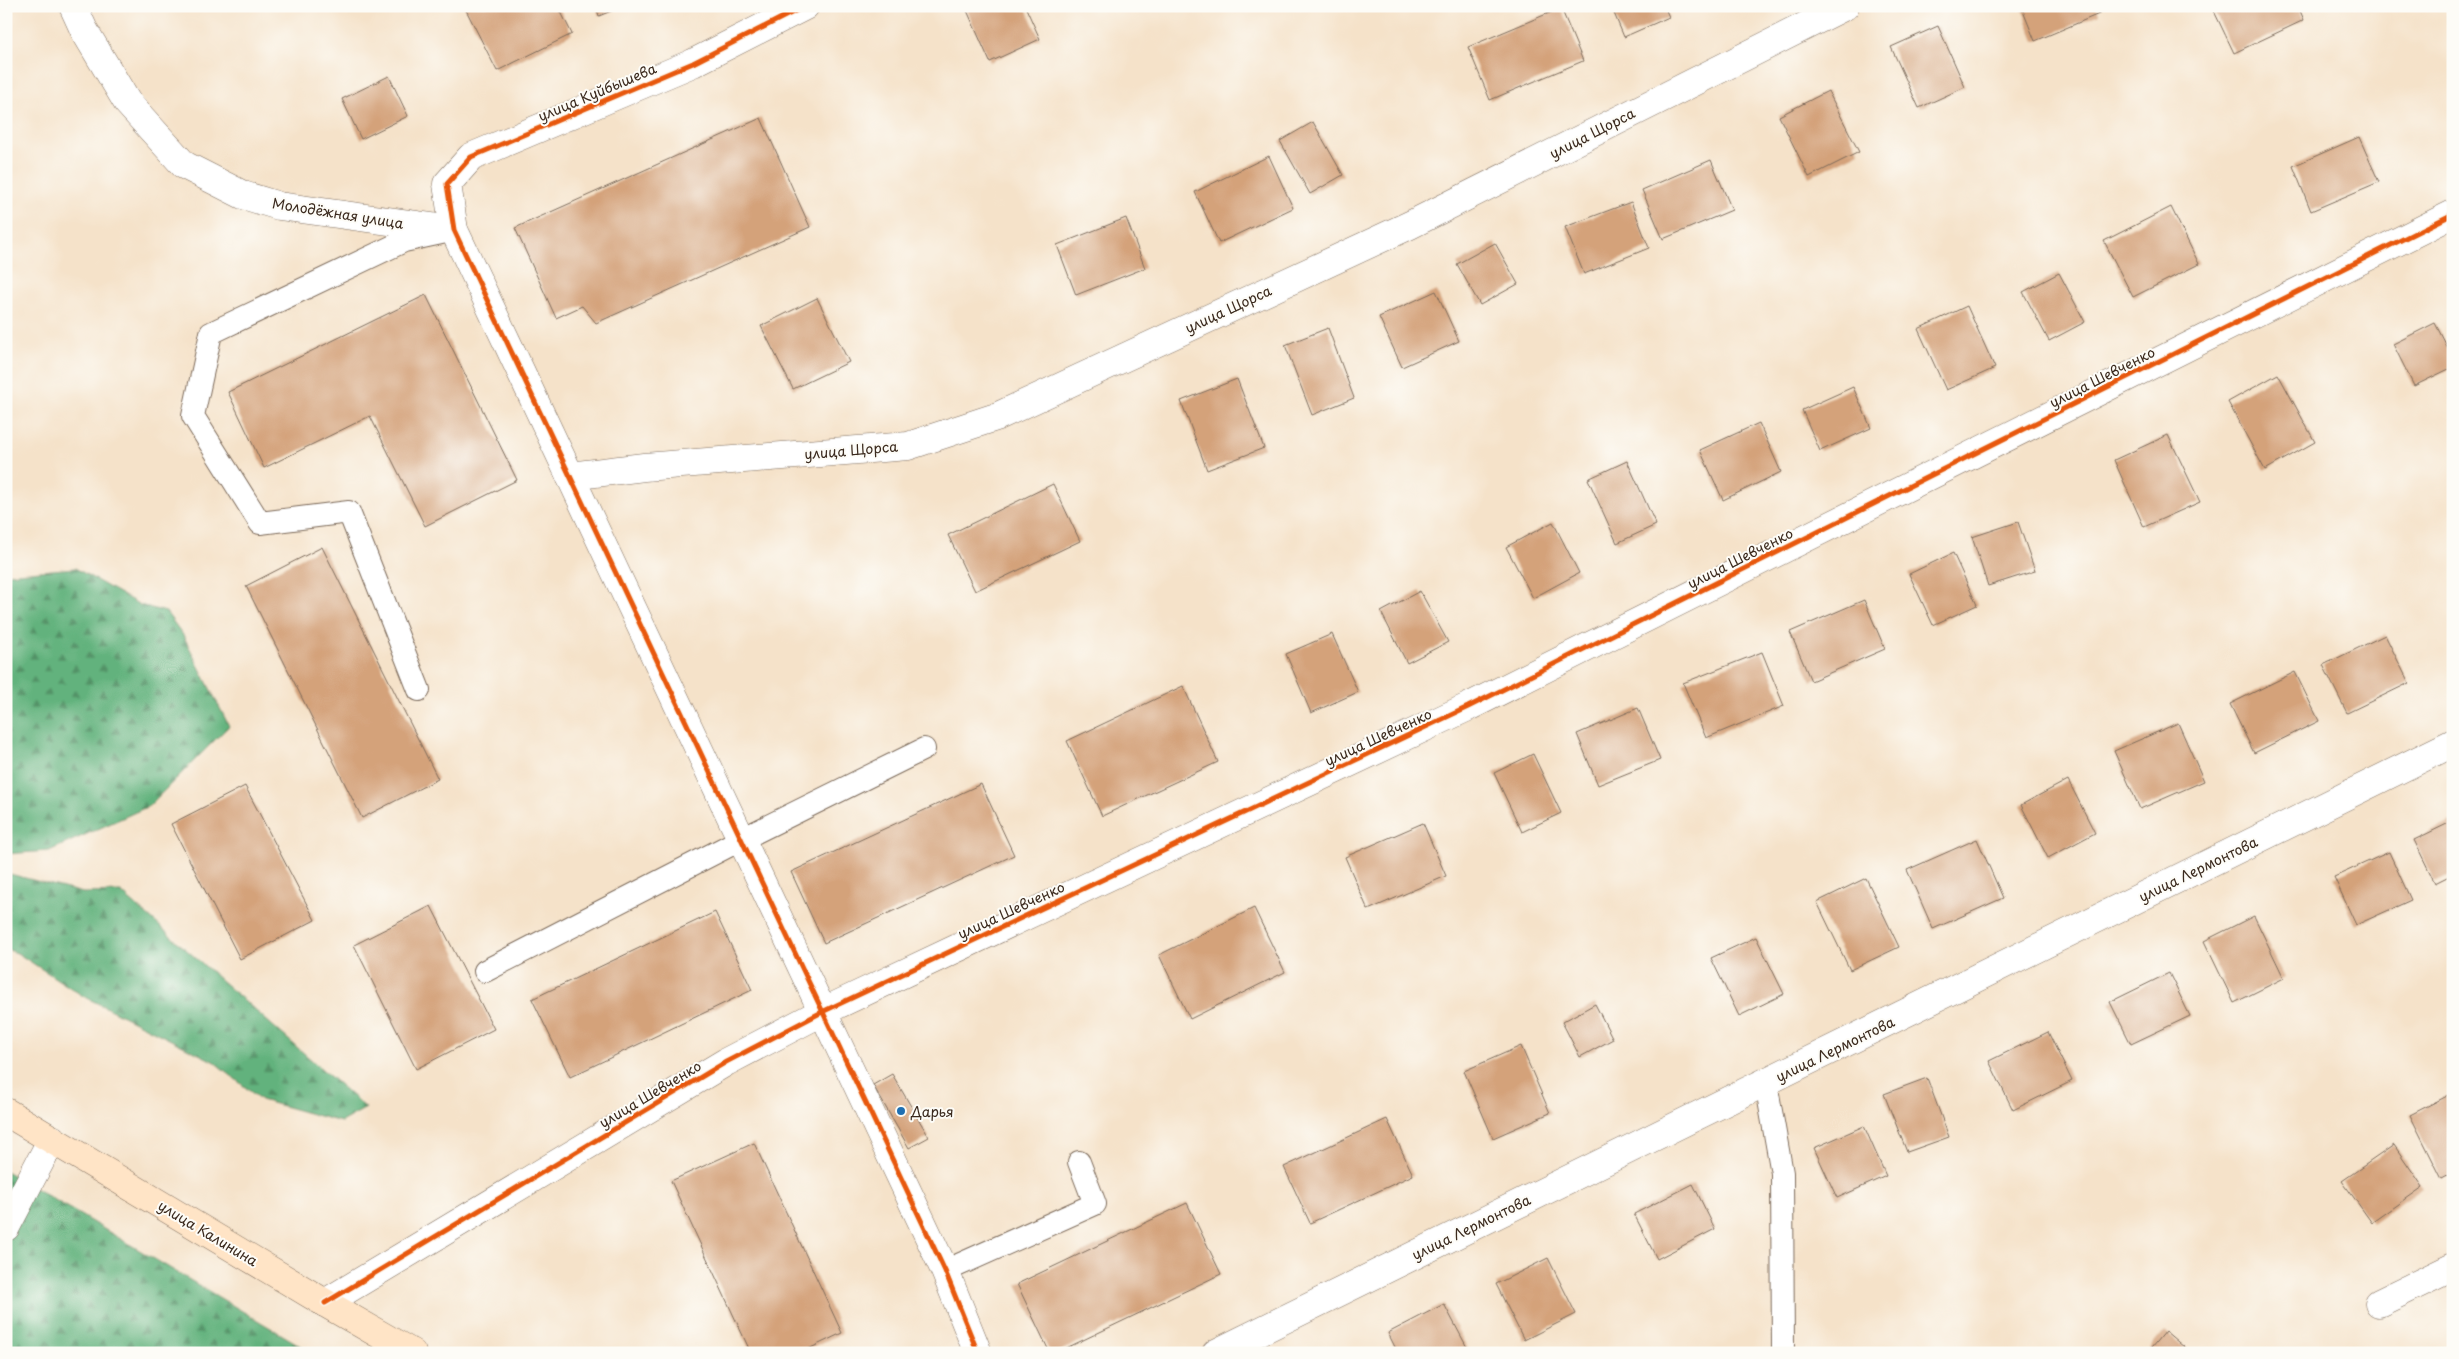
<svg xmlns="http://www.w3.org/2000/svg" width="2459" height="1359" font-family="'Playpen Sans',sans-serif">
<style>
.forest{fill:url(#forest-firs);stroke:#4e6e4e}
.building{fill:#d4a27a}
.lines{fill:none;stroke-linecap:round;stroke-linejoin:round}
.lane-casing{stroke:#7c6a5a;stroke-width:24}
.street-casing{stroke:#7c6a5a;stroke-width:29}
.secondary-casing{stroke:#7c6a5a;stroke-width:29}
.lane{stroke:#fff;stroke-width:22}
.street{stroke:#fff;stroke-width:28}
.secondary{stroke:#ffe4c6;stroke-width:28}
.cycleway-casing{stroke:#fdfcf7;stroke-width:8}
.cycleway{stroke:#e8590c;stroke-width:5}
.poi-dot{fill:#1f6fb2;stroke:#fdfcf7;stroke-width:2}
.labels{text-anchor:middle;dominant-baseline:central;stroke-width:4;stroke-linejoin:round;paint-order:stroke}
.street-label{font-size:14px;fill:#3b2a1e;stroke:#fdfcf7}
.poi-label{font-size:14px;fill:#3b2a1e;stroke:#fdfcf7;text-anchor:start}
</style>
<defs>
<pattern id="forest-firs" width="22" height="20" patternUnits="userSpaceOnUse" patternTransform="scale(1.25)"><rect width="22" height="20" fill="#62b27d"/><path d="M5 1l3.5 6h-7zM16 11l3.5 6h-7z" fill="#529166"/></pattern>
</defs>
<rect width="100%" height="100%" fill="#fdfcf7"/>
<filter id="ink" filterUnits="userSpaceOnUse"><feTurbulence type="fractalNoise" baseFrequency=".02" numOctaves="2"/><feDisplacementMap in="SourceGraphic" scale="10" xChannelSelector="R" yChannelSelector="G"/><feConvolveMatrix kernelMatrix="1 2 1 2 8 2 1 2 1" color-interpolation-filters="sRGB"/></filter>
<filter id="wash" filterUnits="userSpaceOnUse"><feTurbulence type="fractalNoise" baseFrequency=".0096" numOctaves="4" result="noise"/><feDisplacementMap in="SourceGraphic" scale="20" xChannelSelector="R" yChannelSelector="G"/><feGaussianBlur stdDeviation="1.12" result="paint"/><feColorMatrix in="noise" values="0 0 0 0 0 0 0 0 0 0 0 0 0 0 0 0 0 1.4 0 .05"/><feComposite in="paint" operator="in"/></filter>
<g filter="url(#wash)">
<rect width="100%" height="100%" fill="#f5e2c9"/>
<!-- forest -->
<g class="forest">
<path d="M 75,568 L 140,605 L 166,612 L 183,635 L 229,726 L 149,806 L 49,851 L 6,854 L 6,574 Z"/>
<path d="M 6,873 L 83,893 L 121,892 L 366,1108 L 341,1122 L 261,1100 L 213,1061 L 83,996 L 17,953 L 6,949 Z"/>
<path d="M 6,1171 L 313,1353 L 6,1353 Z"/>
</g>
<g id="blocks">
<!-- building -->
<g class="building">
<path d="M 464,6 L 558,6 L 572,34 L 497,71 Z"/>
<path d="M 596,6 L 623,6 L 599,16 Z"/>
<path d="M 965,6 L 1025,6 L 1040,39 L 990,62 Z"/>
<path d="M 1611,6 L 1664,6 L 1669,17 L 1624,37 Z"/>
<path d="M 2021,6 L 2096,6 L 2099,14 L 2035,41 Z"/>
<path d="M 2215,6 L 2298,6 L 2304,20 L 2234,53 L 2212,7 Z"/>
<path d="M 1561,8 L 1583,61 L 1490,100 L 1468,47 Z"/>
<path d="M 1938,26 L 1965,87 L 1919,108 L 1891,47 Z"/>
<path d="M 389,76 L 408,116 L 361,139 L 342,99 Z"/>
<path d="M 1828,91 L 1859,152 L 1809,177 L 1779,116 Z"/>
<path d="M 761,118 L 810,227 L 596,323 L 582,306 L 556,318 L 515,228 Z"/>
<path d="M 1313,122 L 1343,175 L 1310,194 L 1280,141 Z"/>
<path d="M 2359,137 L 2379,182 L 2311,211 L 2293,166 Z"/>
<path d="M 1269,156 L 1293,208 L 1219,243 L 1195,192 Z"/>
<path d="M 1711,160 L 1732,210 L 1663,239 L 1642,190 Z"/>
<path d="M 1631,202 L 1649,248 L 1584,274 L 1565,227 Z"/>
<path d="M 2171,207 L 2199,264 L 2133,297 L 2104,241 Z"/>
<path d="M 1126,218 L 1145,268 L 1076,295 L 1057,245 Z"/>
<path d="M 1495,243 L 1518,284 L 1480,305 L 1457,264 Z"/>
<path d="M 2059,273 L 2085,322 L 2049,341 L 2023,292 Z"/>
<path d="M 1436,291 L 1459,341 L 1402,367 L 1379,317 Z"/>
<path d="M 426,295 L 517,480 L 425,526 L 370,416 L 264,468 L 228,392 Z"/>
<path d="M 817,298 L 849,362 L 793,389 L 761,326 Z"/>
<path d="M 1967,306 L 1995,368 L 1946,390 L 1918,329 Z"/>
<path d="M 2435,323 L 2453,358 L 2453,367 L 2414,386 L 2393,344 Z"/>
<path d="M 1328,328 L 1354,398 L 1312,415 L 1285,345 Z"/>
<path d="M 2278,374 L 2315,442 L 2265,470 L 2228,402 Z"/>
<path d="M 1237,379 L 1264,448 L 1207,470 L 1181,401 Z"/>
<path d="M 1853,387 L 1871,428 L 1820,451 L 1802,410 Z"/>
<path d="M 1759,423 L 1781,472 L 1723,500 L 1700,450 Z"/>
<path d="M 2168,435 L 2200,502 L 2144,527 L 2114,460 Z"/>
<path d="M 1627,461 L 1656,525 L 1617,543 L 1588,479 Z"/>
<path d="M 1053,484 L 1080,541 L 975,591 L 948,535 Z"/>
<path d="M 1553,522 L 1579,573 L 1533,598 L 1506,547 Z"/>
<path d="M 2018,522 L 2035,571 L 1988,586 L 1972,537 Z"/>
<path d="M 322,547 L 438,779 L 362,818 L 246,586 Z"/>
<path d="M 1953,553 L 1977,605 L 1933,625 L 1909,574 Z"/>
<path d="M 1420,591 L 1448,642 L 1407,663 L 1381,612 Z"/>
<path d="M 1864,600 L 1885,649 L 1811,681 L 1790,632 Z"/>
<path d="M 1332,634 L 1358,692 L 1311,713 L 1286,654 Z"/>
<path d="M 2385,635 L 2409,683 L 2347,713 L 2323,665 Z"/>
<path d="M 1762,652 L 1784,706 L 1706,738 L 1683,683 Z"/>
<path d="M 2295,672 L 2319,721 L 2254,753 L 2230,704 Z"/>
<path d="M 1183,686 L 1218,762 L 1102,816 L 1067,741 Z"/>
<path d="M 1638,708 L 1660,760 L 1598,785 L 1577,734 Z"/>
<path d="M 2178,723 L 2204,781 L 2140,809 L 2114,751 Z"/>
<path d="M 1533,754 L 1561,813 L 1522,832 L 1494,773 Z"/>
<path d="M 2068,780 L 2095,833 L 2048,858 L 2021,805 Z"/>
<path d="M 981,784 L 1014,855 L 824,943 L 791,872 Z"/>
<path d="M 245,786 L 315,920 L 240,959 L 171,824 Z"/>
<path d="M 2453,821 L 2453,874 L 2435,883 L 2414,840 Z"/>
<path d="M 1423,823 L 1446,876 L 1368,910 L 1345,857 Z"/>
<path d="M 1977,839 L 2003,898 L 1933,929 L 1907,870 Z"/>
<path d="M 2389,852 L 2411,900 L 2356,925 L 2334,877 Z"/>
<path d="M 1866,878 L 1899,947 L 1850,970 L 1817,902 Z"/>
<path d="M 431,906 L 494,1029 L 416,1069 L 354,945 Z"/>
<path d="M 1254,908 L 1285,972 L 1190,1019 L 1159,955 Z"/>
<path d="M 715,912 L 752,990 L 570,1077 L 532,999 Z"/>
<path d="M 2254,916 L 2284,978 L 2234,1003 L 2204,941 Z"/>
<path d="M 1756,937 L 1784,994 L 1739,1016 L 1711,958 Z"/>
<path d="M 2169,973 L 2190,1016 L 2131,1044 L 2110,1002 Z"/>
<path d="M 1595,1004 L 1613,1039 L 1580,1057 L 1562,1022 Z"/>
<path d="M 2048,1032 L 2072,1081 L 2013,1110 L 1989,1061 Z"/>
<path d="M 1521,1046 L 1550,1113 L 1493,1138 L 1464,1071 Z"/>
<path d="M 892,1074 L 929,1137 L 909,1148 L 873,1085 Z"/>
<path d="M 1927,1078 L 1949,1137 L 1907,1152 L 1884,1094 Z"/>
<path d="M 2453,1093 L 2453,1173 L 2442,1179 L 2410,1115 Z"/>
<path d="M 1387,1119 L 1413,1175 L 1310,1223 L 1284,1167 Z"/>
<path d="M 1864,1126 L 1886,1176 L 1837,1198 L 1814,1148 Z"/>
<path d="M 754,1143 L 842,1333 L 800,1353 L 751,1353 L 671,1181 Z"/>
<path d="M 2394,1145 L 2423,1187 L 2372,1223 L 2342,1181 Z"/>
<path d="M 1693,1184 L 1715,1229 L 1657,1259 L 1634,1214 Z"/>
<path d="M 1187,1203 L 1221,1274 L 1056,1353 L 1050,1353 L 1017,1284 Z"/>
<path d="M 1548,1258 L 1576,1314 L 1524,1340 L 1496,1284 Z"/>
<path d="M 1444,1304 L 1470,1353 L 1398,1353 L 1388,1333 Z"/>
<path d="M 2165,1331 L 2191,1353 L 2147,1353 Z"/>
</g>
</g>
</g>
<g filter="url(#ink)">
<use href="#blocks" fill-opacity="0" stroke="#7c6a5a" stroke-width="1"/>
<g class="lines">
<defs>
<g id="lane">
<path d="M 419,690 L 349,512 L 260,523 L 193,416 L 211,333 L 404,241 L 446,232"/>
<path d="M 485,971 L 740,840 L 924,749"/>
<path d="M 1766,1083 L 1782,1173 L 1783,1353"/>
<path d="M 945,1271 L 1095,1204 L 1079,1162"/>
</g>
<g id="street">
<path d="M 73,6 L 84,30 L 127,102 L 184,165 L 243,195 L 279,206 L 454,230"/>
<path d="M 805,6 L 693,63 L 471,157 L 447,184 L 454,230 L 945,1271 L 978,1353"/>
<path d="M 570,476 L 644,467 L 908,446 L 996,417 L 1410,225 L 1845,6"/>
<path d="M 6,1227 L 52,1139"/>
<path d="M 325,1303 L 726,1062 L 822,1012 L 1468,707 L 2453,214"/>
<path d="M 2379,1303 L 2453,1267"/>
<path d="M 1216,1353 L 2453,743"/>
</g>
<path id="secondary" d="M 6,1112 L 325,1303 L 412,1353"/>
</defs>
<!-- lane casing -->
<use href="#lane" class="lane-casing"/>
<!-- street casing -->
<use href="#street" class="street-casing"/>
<!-- secondary casing -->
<use href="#secondary" class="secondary-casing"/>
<!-- lane -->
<use href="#lane" class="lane"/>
<!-- street -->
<use href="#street" class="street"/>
<!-- secondary -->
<use href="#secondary" class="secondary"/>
<defs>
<g id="cycleway">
<path d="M 805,6 L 693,63 L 471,157 L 447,184 L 454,230 L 945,1271 L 978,1353"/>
<path d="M 325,1303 L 726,1062 L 822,1012 L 1468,707 L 2453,214"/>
</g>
</defs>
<!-- cycleway casing -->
<use href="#cycleway" class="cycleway-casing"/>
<!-- cycleway -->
<use href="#cycleway" class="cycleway"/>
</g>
</g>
<!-- markers -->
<circle class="poi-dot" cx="901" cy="1111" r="5"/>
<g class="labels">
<!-- street labels -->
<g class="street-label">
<text transform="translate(597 92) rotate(-23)">улица Куйбышева</text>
<text transform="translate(1592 133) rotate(-27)">улица Щорса</text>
<text transform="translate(338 213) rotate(9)">Молодёжная улица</text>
<text transform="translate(1228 309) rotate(-25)">улица Щорса</text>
<text transform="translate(2102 377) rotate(-27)">улица Шевченко</text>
<text transform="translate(851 450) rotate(-5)">улица Щорса</text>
<text transform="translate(1740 558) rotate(-27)">улица Шевченко</text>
<text transform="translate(1378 737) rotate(-25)">улица Шевченко</text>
<text transform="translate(2198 869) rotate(-26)">улица Лермонтова</text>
<text transform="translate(1011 910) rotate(-25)">улица Шевченко</text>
<text transform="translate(1835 1049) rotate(-26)">улица Лермонтова</text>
<text transform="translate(650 1094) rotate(-31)">улица Шевченко</text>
<text transform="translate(1471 1227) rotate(-26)">улица Лермонтова</text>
<text transform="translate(208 1233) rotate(31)">улица Калинина</text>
</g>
<!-- poi labels -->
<g class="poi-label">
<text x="911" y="1111">Дарья</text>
</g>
</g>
<!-- margin -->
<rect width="2459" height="1359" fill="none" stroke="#fdfcf7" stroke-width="25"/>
</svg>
